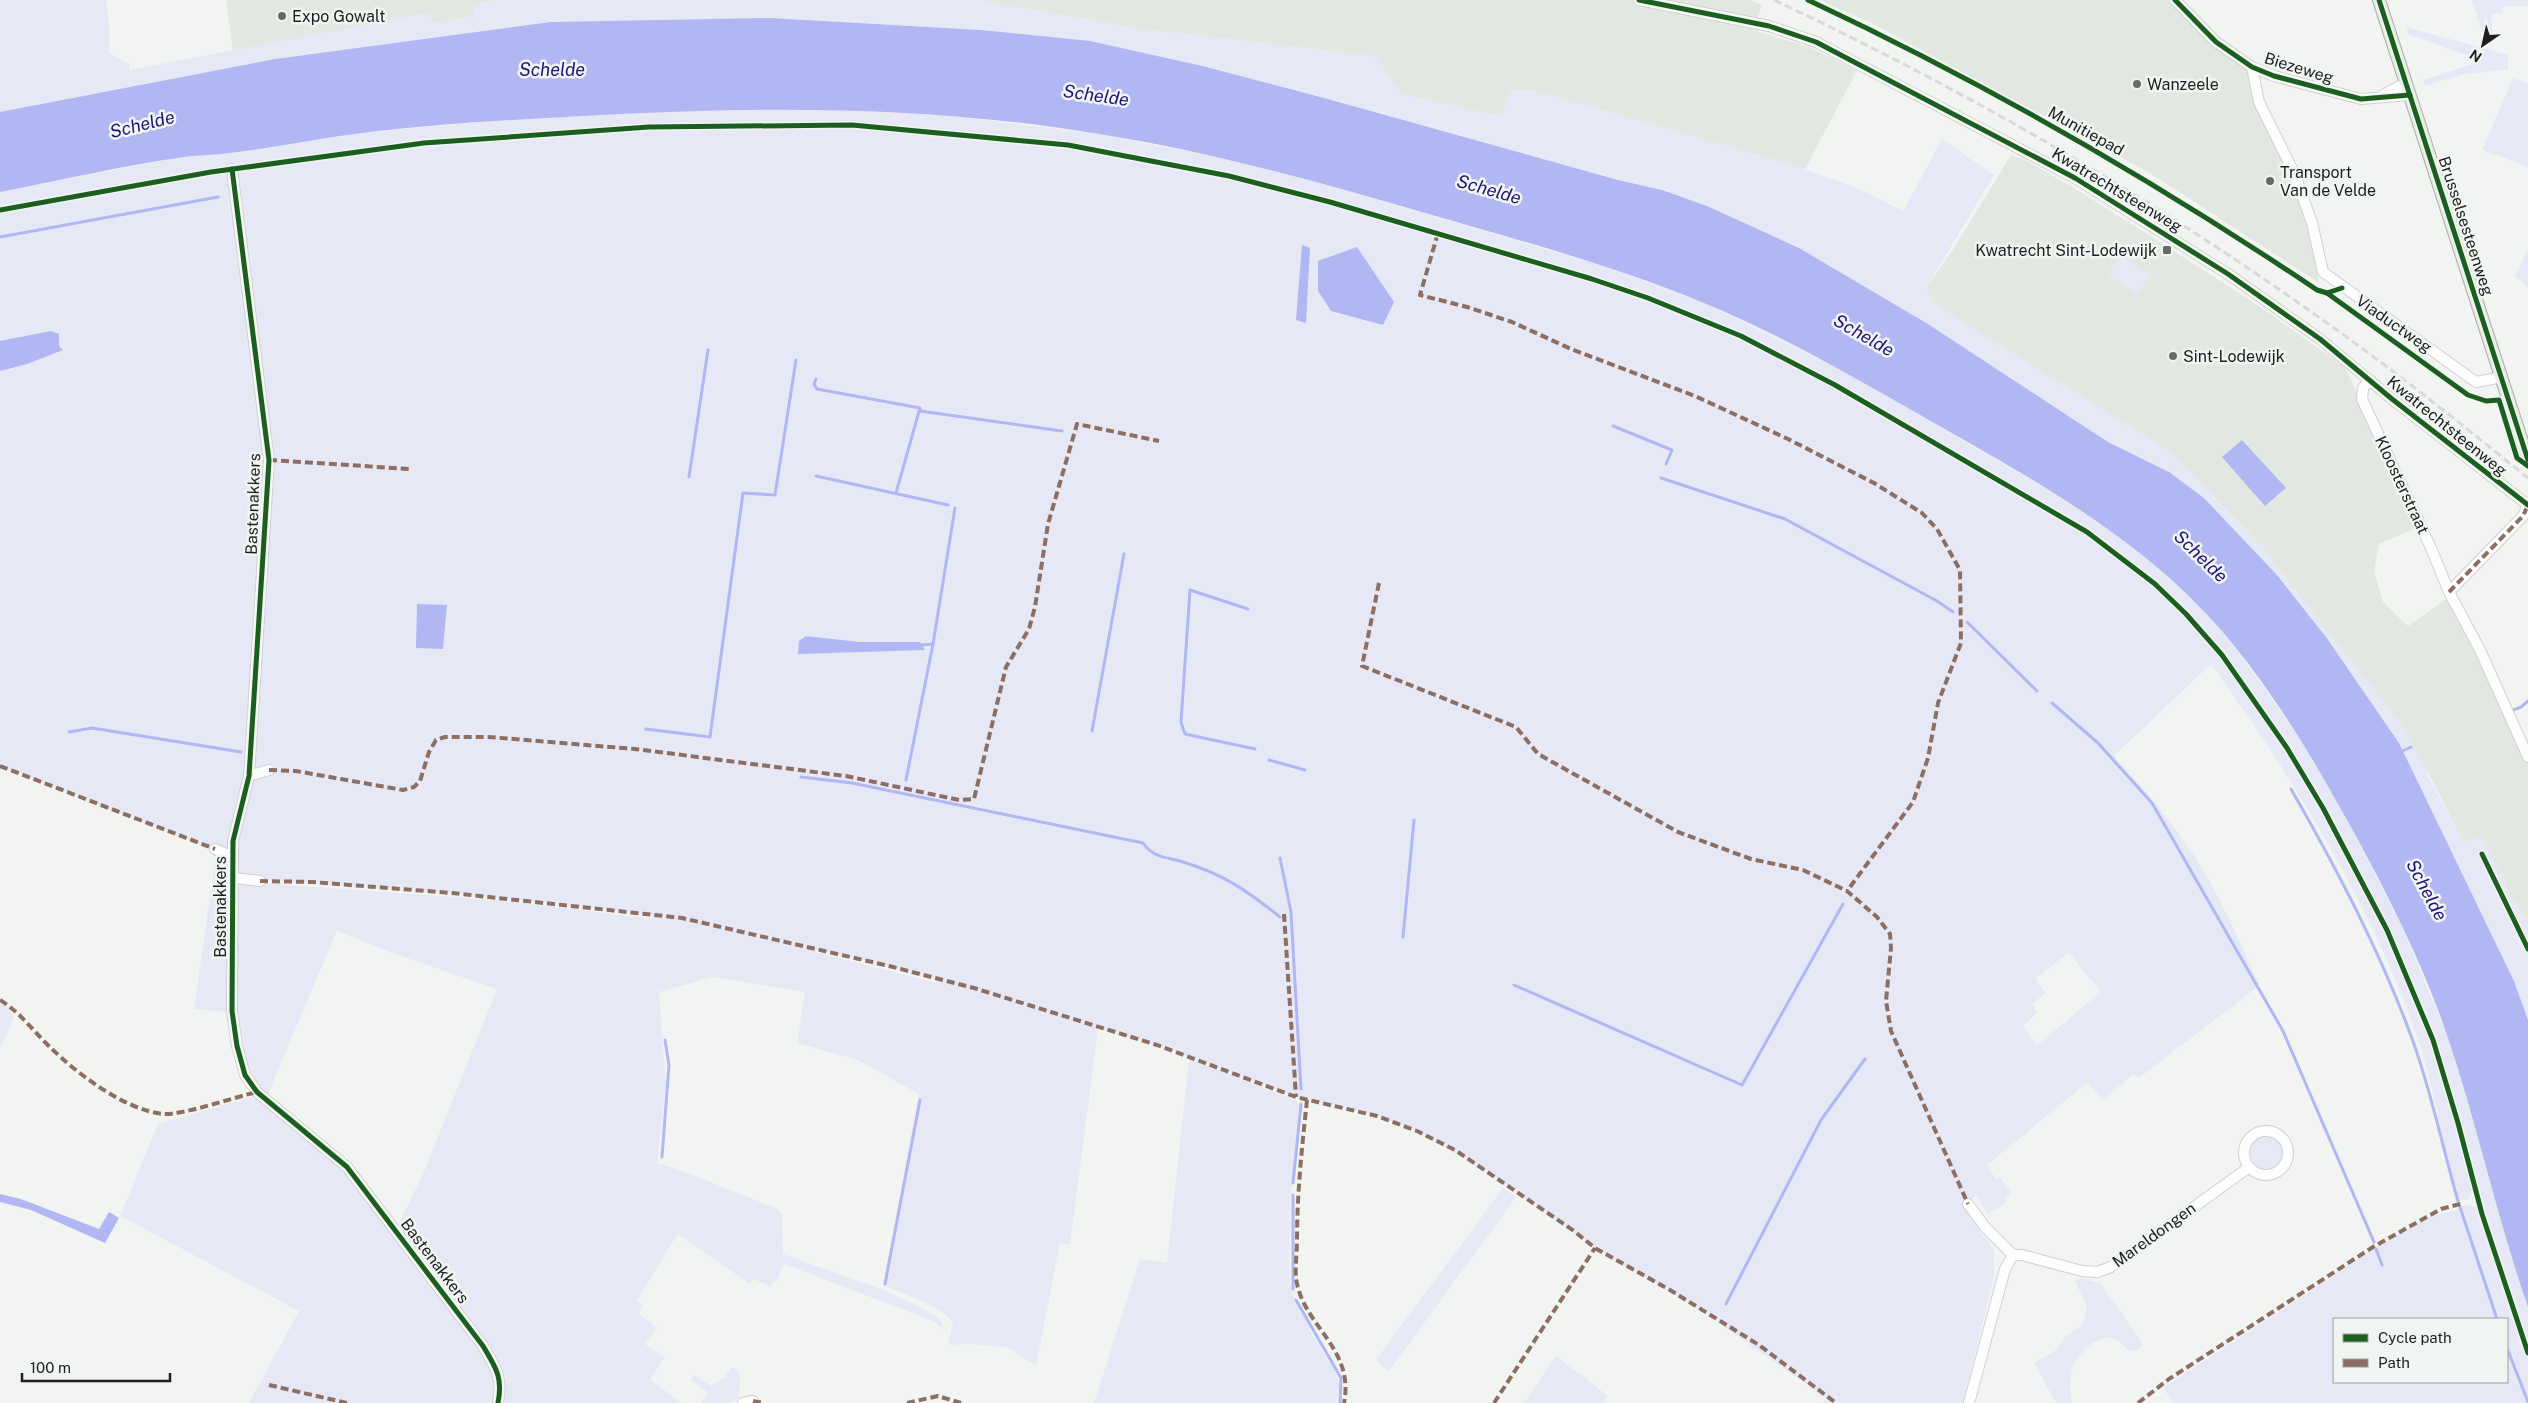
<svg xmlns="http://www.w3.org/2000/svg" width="2528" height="1403" font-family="'Public Sans',sans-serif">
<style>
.built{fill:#e2e8e1}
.green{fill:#e6e9f5;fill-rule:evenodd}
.water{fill:#b0b7f3}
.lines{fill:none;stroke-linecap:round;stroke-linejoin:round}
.stream{stroke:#b0b7f3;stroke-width:3}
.minor-casing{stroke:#cfd1cf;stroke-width:12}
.major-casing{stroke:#a8afa7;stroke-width:14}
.minor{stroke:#fdfdfd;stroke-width:10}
.major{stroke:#e8ece7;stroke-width:12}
.rail{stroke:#d8d9d8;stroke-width:3;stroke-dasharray:8 4;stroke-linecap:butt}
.quiet{stroke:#8d6e63;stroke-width:4;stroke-dasharray:8 4;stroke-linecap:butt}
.cycleway-casing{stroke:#f1f5f1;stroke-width:8}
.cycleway{stroke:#1b5e20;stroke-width:5}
.poi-dot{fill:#686a68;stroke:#f1f5f1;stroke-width:2}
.labels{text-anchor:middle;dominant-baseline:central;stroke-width:5;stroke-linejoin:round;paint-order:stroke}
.poi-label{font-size:16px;fill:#1e1f1d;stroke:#f1f5f1;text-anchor:start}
.street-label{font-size:16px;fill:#1e1f1d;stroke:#f1f5f1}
.water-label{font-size:18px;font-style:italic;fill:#231377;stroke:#f1f5f1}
</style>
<rect width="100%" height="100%" fill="#f2f4f2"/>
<!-- built -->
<g class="built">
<path d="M 226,0 L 498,0 L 473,5 L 473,17 L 432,23 L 429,13 L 233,51 Z"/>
<path d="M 977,0 L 1752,0 L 1762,5 L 1753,30 L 1809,47 L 1857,71 L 1805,169 L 1547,94 L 1526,90 L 1512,91 L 1501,117 L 1401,94 L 1374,56 L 1140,29 Z"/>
<path d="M 1820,0 L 2175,0 L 2252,67 L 2308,226 L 2319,283 L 2148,172 L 1873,24 Z"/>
<path d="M 2011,155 L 2023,159 L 2071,186 L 2155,239 L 2253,302 L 2345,367 L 2419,527 L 2379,544 L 2374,571 L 2383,602 L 2408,626 L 2448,598 L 2453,598 L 2528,757 L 2528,922 L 2509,894 L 2504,878 L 2479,836 L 2463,843 L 2430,776 L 2262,547 L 2185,466 L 1933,303 L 1926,288 L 1954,248 Z"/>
</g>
<!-- green -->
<g class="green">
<path d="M 0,0 L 106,0 L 110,31 L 109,53 L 129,64 L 129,70 L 429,13 L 432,23 L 473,17 L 473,5 L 498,0 L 977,0 L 1140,29 L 1375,56 L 1401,94 L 1501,117 L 1512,91 L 1526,90 L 1547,94 L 1805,169 L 1864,191 L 1903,211 L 1942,139 L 1994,175 L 1926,288 L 1933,303 L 2169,451 L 2185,466 L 2262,547 L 2401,724 L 2463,843 L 2479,836 L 2504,878 L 2509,894 L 2528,922 L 2528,1020 L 2514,981 L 2399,743 L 2326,637 L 2277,575 L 2204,498 L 2169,472 L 2108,442 L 1928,324 L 1799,248 L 1707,206 L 1662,190 L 1618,180 L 1420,126 L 1324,98 L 981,30 L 770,18 L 550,22 L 275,59 L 0,112 Z"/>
<path d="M 2472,0 L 2528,0 L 2528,6 L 2503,6 L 2502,13 L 2491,14 L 2493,43 L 2485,42 Z"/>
<path d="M 2406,27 L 2508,55 L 2508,69 L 2461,75 L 2425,86 L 2423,80 L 2482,61 L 2408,34 Z"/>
<path d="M 2513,78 L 2528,83 L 2528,167 L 2482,150 Z"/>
<path d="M 825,108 L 963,117 L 1098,134 L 1232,160 L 1334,187 L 1597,264 L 1705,303 L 1843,371 L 2055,494 L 2130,544 L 2197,603 L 2234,646 L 2261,683 L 2300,740 L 2337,801 L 2401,924 L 2447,1035 L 2473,1119 L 2528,1307 L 2528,1344 L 2499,1261 L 2461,1122 L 2456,1124 L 2473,1191 L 2467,1200 L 2455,1200 C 2444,1149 2436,1095 2420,1045 C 2375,911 2294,778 2211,664 L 2114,756 C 2147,792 2179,829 2204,871 C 2225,908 2242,947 2260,985 L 2139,1078 L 2133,1074 L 2103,1100 L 2087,1083 L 1987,1165 L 1996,1179 L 2000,1177 L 2012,1193 L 2005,1199 L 2007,1202 L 1988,1214 L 1976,1196 L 1965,1204 L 1981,1233 L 1994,1250 L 1994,1276 L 1963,1403 L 1823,1403 L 1826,1398 L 1724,1327 L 1725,1324 L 1595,1248 L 1492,1175 L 1417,1131 L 1377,1116 L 1296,1097 L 1157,1045 L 1098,1029 L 1070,1245 L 1060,1243 L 1036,1366 L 1007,1347 L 968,1344 L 948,1345 L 953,1323 C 944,1307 900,1293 883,1285 L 919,1094 L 858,1060 L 797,1043 L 805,992 L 713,977 L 659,992 L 666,1085 L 657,1163 L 680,1170 L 776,1208 L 782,1214 L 783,1254 L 886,1291 L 926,1310 L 941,1320 L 944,1329 L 933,1321 L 784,1264 L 776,1282 L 773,1281 L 771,1286 L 753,1279 L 750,1284 L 681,1236 L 677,1235 L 637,1301 L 643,1306 L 639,1314 L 657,1327 L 645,1344 L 665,1358 L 650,1379 L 681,1403 L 501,1403 L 506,1377 L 497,1357 L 480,1332 L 398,1225 L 424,1172 L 497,989 L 398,955 L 337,931 L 267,1096 C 224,1065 237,939 238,890 L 242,883 L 246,882 L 497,900 L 653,919 L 653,915 L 452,893 L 234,878 L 232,857 L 0,766 L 0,192 L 186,156 L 227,153 L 370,132 L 504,120 L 707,109 ZM 817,949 L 937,979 L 936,983 L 816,952 ZM 2069,953 L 2101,992 L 2037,1045 L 2023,1026 L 2037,1013 L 2032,1004 L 2046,993 L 2035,978 Z"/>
<path d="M 2528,249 L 2528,287 L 2515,276 Z"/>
<path d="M 2121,255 L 2150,275 L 2137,294 L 2108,274 Z"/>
<path d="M 216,854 L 225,858 L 229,871 L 227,903 C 231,909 229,919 229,926 C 226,955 227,983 228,1012 L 194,1009 Z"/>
<path d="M 0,1003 L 9,1009 L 14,1018 L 0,1048 Z"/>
<path d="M 1189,1059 L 1296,1100 L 1299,1106 L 1290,1202 L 1289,1278 L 1292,1294 L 1303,1313 L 1313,1336 L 1334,1370 L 1340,1385 L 1336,1403 L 1094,1403 L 1140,1259 L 1167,1263 Z"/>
<path d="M 251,1097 L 257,1098 L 311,1140 L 348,1174 L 483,1352 L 496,1378 L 494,1403 L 249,1403 L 299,1311 L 120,1216 L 158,1124 Z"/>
<circle cx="2266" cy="1154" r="18"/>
<path d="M 1503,1188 L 1516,1197 L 1389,1371 L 1376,1360 Z"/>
<path d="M 2469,1204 L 2477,1208 L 2480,1215 L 2528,1358 L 2528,1403 L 2174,1403 L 2163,1388 L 2374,1249 L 2429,1217 L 2457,1210 L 2457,1208 ZM 2334,1319 L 2507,1319 L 2507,1382 L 2334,1382 Z"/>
<path d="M 2081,1278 L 2101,1284 L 2143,1344 L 2138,1350 L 2130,1351 C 2125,1348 2117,1339 2111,1338 C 2096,1335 2080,1353 2074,1364 C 2069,1375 2070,1392 2072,1403 L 2056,1403 L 2034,1363 L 2056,1350 L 2065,1337 L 2083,1324 L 2087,1307 L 2075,1281 Z"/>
<path d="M 1556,1356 L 1608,1396 L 1603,1403 L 1524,1403 Z"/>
<path d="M 731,1368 L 736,1368 L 740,1376 L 739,1398 L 728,1403 L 701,1403 L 708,1393 L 691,1380 L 694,1375 L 711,1386 L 725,1377 Z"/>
</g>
<!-- water -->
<g class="water">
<path d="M 770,18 L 981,30 L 1090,41 L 1202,66 L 1324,98 L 1618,180 L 1662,190 L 1707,206 L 1799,248 L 1928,324 L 2108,442 L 2169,472 L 2204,498 L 2277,575 L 2326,637 L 2399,743 L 2514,981 L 2528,1020 L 2528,1307 C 2497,1218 2478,1127 2448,1038 C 2425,969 2392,903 2358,840 C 2321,772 2281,703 2232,643 C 2146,537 2023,474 1906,407 C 1839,369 1771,330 1699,301 C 1612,265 1521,241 1432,215 C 1322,183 1212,152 1099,134 C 932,106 770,106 602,115 C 524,119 446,123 369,132 C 322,138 277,147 230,153 C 215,155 199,155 184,157 C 122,166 61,180 0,192 L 0,112 L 275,59 L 550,22 Z"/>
<path d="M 1302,245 L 1310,248 L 1306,323 L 1296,320 Z"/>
<path d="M 1357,247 L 1394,302 L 1383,325 L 1331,311 L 1318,291 L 1318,261 Z"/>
<path d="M 51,331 L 59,334 L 59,346 L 63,350 L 27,364 L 0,371 L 0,341 Z"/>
<path d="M 2242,440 L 2286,488 L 2265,506 L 2222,457 Z"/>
<path d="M 417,604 L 447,605 L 443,649 L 416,648 Z"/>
<path d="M 806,636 L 859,642 L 920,642 L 925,650 L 798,654 L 799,641 Z"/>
<path d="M 0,1194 L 21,1199 L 99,1229 L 109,1212 L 119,1218 L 105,1243 L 31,1210 L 0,1202 Z"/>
</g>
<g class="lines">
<!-- stream -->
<g class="stream">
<path d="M 0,237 L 218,197"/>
<path d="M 816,379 L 814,384 L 817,389 L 920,408 L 896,493"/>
<path d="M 920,411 L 1062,431"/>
<path d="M 1613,426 L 1672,450 L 1666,464"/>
<path d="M 816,476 L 948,505"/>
<path d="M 689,477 L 708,350"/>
<path d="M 1661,478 L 1785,519 L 1937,601 L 1953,612"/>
<path d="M 1248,609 L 1190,590 L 1181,722 L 1185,734 L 1255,749"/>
<path d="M 1967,622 L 2037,691"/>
<path d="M 922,645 L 933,644"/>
<path d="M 2052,703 L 2098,743 L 2152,803 L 2283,1031 L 2374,1242"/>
<path d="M 2509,708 L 2513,710 L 2521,707 L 2528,701"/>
<path d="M 646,729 L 710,737 L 743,493 L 775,495 L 796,360"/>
<path d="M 1092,731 L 1124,554"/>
<path d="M 69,732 L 92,728 L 241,752"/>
<path d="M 2400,752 L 2411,747"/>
<path d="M 1269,760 L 1305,770"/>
<path d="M 801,777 L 852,783 L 1143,843 C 1153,857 1164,857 1180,861 C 1223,874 1245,889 1280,917"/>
<path d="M 906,780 L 933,644 L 955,508"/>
<path d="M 2291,789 C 2338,871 2382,955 2414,1044 C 2432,1095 2443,1149 2458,1201"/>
<path d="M 1280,858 L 1291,912 L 1301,1089"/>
<path d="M 1403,937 L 1414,820"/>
<path d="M 1514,985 L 1742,1085 L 1843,904"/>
<path d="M 662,1157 L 669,1065 L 665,1040"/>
<path d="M 1293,1183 L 1301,1104"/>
<path d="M 1293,1195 L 1293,1289"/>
<path d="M 2460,1207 L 2497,1319"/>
<path d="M 2376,1249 L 2382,1265"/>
<path d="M 885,1284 L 920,1100"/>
<path d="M 1296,1300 L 1341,1378 L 1340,1403"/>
<path d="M 1726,1304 L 1821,1120 L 1865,1059"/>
<path d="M 2507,1348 L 2528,1402"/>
</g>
<defs>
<g id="minor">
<path d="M 1639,0 L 1769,26 L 1816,42 L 2075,178 L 2228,274 L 2320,339 L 2392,399 L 2528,505"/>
<path d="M 2175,0 L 2216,42 L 2252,67 L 2274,76 L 2361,99 L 2410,95"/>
<path d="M 2252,67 L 2259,102 L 2295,175 L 2312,223 L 2323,272 L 2476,382 L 2502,377"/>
<path d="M 2383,95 L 2406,83"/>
<path d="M 232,169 L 269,460 L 249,776 L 233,841 L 232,1011 L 237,1046 L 245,1075 L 257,1092 L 347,1167 L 483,1346 C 496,1368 503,1377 498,1403"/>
<path d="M 2370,380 L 2363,388 L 2362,399 L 2431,548 L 2449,592 L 2480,650 L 2528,757"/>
<path d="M 2449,592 L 2523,516 L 2528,505"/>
<path d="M 249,776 L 269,770"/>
<path d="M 215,849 L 233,857"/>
<path d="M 234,878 L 260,881"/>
<circle cx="2266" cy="1153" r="22"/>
<path d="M 1968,1204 L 1985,1227 L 2013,1255"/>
<path d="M 743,1403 L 753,1401"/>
<path d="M 1969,1403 L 2005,1269 L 2013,1255 L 2022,1255 L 2082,1271 L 2097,1272 L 2111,1267 L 2248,1168"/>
</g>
<path id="major" d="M 2379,0 L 2528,460"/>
</defs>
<!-- minor casing -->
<use href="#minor" class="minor-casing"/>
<!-- major casing -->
<use href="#major" class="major-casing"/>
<!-- minor -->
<use href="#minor" class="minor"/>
<!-- major -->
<use href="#major" class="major"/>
<!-- rail -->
<path class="rail" d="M 1774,0 C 1963,89 2146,194 2317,316 C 2390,367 2459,422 2528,478"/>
<!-- quiet -->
<g class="quiet">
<path d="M 1438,233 L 1420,295 L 1467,307 L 1512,322 L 1571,349 L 1695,396 L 1788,439 L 1874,483 L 1922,513 L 1937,529 L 1960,570 L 1961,643 L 1938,703 L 1928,758 L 1913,802 L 1847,891"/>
<path d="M 269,460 L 410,469"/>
<path d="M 1379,583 L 1362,666 L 1516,727 L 1538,754 L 1678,832 L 1751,859 L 1803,870 L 1847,891 L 1877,917 L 1890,934 L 1891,948 L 1886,1001 L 1891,1031 L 1968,1204"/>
<path d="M 2449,592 L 2523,516 L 2528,505"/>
<path d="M 0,766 L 215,849"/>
<path d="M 269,770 L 296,771 L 403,790 L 414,787 L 420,781 L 429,752 L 436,740 L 445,737 L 489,737 L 635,749 L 846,776 L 959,800 L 974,799 L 1006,667 L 1029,629 L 1035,607 L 1048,524 L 1077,424 L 1159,441"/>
<path d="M 260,881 L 312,882 L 452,893 L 682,918 L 889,966 L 974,988 L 1157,1045 L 1296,1097 L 1377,1116 L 1417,1131 L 1455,1150 L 1574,1231 L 1595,1248 L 1670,1290 L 1759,1345 L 1836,1403"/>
<path d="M 1284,914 L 1296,1097"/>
<path d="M 0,1000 C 21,1013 33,1031 50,1047 C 76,1073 126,1111 164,1114 C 183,1115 235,1097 257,1092"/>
<path d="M 1307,1100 C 1302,1147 1297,1193 1297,1240 C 1297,1253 1295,1266 1296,1278 C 1302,1326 1355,1347 1344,1403"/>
<path d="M 269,1385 L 347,1403"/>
<path d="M 753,1401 L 763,1403"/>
<path d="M 907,1403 L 938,1396 L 961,1403"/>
<path d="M 1494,1403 L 1595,1248"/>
<path d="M 2138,1403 L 2169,1379 L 2373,1247 L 2441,1209 L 2464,1203"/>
</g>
<defs>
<g id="cycleway">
<path d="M 1639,0 L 1769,26 L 1816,42 L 2075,178 L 2228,274 L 2320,339 L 2392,399 L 2528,505"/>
<path d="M 1808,0 C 1985,83 2155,181 2317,290 L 2327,293 L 2342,288"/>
<path d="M 2175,0 L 2216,42 L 2252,67 L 2274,76 L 2361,99 L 2410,95"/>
<path d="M 2379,0 L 2528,460"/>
<path d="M 232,169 L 269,460 L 249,776 L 233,841 L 232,1011 L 237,1046 L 245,1075 L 257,1092 L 347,1167 L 483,1346 C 496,1368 503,1377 498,1403"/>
<path d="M 0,210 L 211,172 L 424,143 L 649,127 L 852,125 L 1068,145 L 1229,176 L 1330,202 L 1592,279 L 1648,298 L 1741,336 L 1835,385 L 2087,532 L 2155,584 L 2186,614 L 2222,655 L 2287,748 L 2323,808 L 2387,930 L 2433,1040 L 2458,1123 L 2482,1214 L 2528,1353"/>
<path d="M 2327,293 L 2468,395 L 2486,401 L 2499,400 L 2517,458 L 2528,466"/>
<path d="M 2482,854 L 2528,949"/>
</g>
</defs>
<!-- cycleway casing -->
<use href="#cycleway" class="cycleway-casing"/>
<!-- cycleway -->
<use href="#cycleway" class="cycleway"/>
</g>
<!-- markers -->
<g class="poi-dot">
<circle cx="282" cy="16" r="5"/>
<circle cx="2137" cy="84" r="5"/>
<circle cx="2270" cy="181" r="5"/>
<rect x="2162" y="245" width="10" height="10" rx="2.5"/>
<circle cx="2173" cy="356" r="5"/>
</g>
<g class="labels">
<!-- poi labels -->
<g class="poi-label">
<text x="292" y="16">Expo Gowalt</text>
<text x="2147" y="84">Wanzeele</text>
<text x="2280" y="172">Transport<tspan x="2280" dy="18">Van de Velde</tspan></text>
<text x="2157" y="250" text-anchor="end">Kwatrecht Sint-Lodewijk</text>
<text x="2183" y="356">Sint-Lodewijk</text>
</g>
<!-- street labels -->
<g class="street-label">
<text transform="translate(2299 68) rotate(17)">Biezeweg</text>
<text transform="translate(2086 131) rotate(29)">Munitiepad</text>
<text transform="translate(2117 190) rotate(31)">Kwatrechtsteenweg</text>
<text transform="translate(2466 226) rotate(72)">Brusselsesteenweg</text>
<text transform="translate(2394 324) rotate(35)">Viaductweg</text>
<text transform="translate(2447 426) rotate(39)">Kwatrechtsteenweg</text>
<text transform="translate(2402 485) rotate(65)">Kloosterstraat</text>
<text transform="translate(253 504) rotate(-88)">Bastenakkers</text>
<text transform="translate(220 907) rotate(-90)">Bastenakkers</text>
<text transform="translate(2154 1235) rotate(-36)">Mareldongen</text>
<text transform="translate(435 1261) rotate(53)">Bastenakkers</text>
</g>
<!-- water labels -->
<g class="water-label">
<text x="552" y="69">Schelde</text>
<text transform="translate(1096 95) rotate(8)">Schelde</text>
<text transform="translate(142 124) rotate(-14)">Schelde</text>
<text transform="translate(1489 189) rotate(16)">Schelde</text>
<text transform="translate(1864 335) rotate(30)">Schelde</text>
<text transform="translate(2201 556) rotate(44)">Schelde</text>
<text transform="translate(2427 890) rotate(62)">Schelde</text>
</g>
</g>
<!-- legend -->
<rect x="2333" y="1318" width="175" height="65" fill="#f1f5f1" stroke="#9d9f9c"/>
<rect x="2343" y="1334" width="25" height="8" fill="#1b5e20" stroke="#9d9f9c"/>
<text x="2378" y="1343" font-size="15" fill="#1e1f1d">Cycle path</text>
<rect x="2343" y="1359" width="25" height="8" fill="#8d6e63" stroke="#9d9f9c"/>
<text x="2378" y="1368" font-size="15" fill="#1e1f1d">Path</text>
<!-- north arrow -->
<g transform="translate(2483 45) rotate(214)" stroke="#f1f5f1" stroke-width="4" paint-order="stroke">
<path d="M0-4L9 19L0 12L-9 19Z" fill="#1e1f1d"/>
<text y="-8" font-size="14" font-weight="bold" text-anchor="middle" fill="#1e1f1d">N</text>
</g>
<!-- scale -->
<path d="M22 1373v8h148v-8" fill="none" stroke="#1e1f1d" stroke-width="2.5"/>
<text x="30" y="1373" font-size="15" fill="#1e1f1d" stroke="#f1f5f1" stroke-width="4" paint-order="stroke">100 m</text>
</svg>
